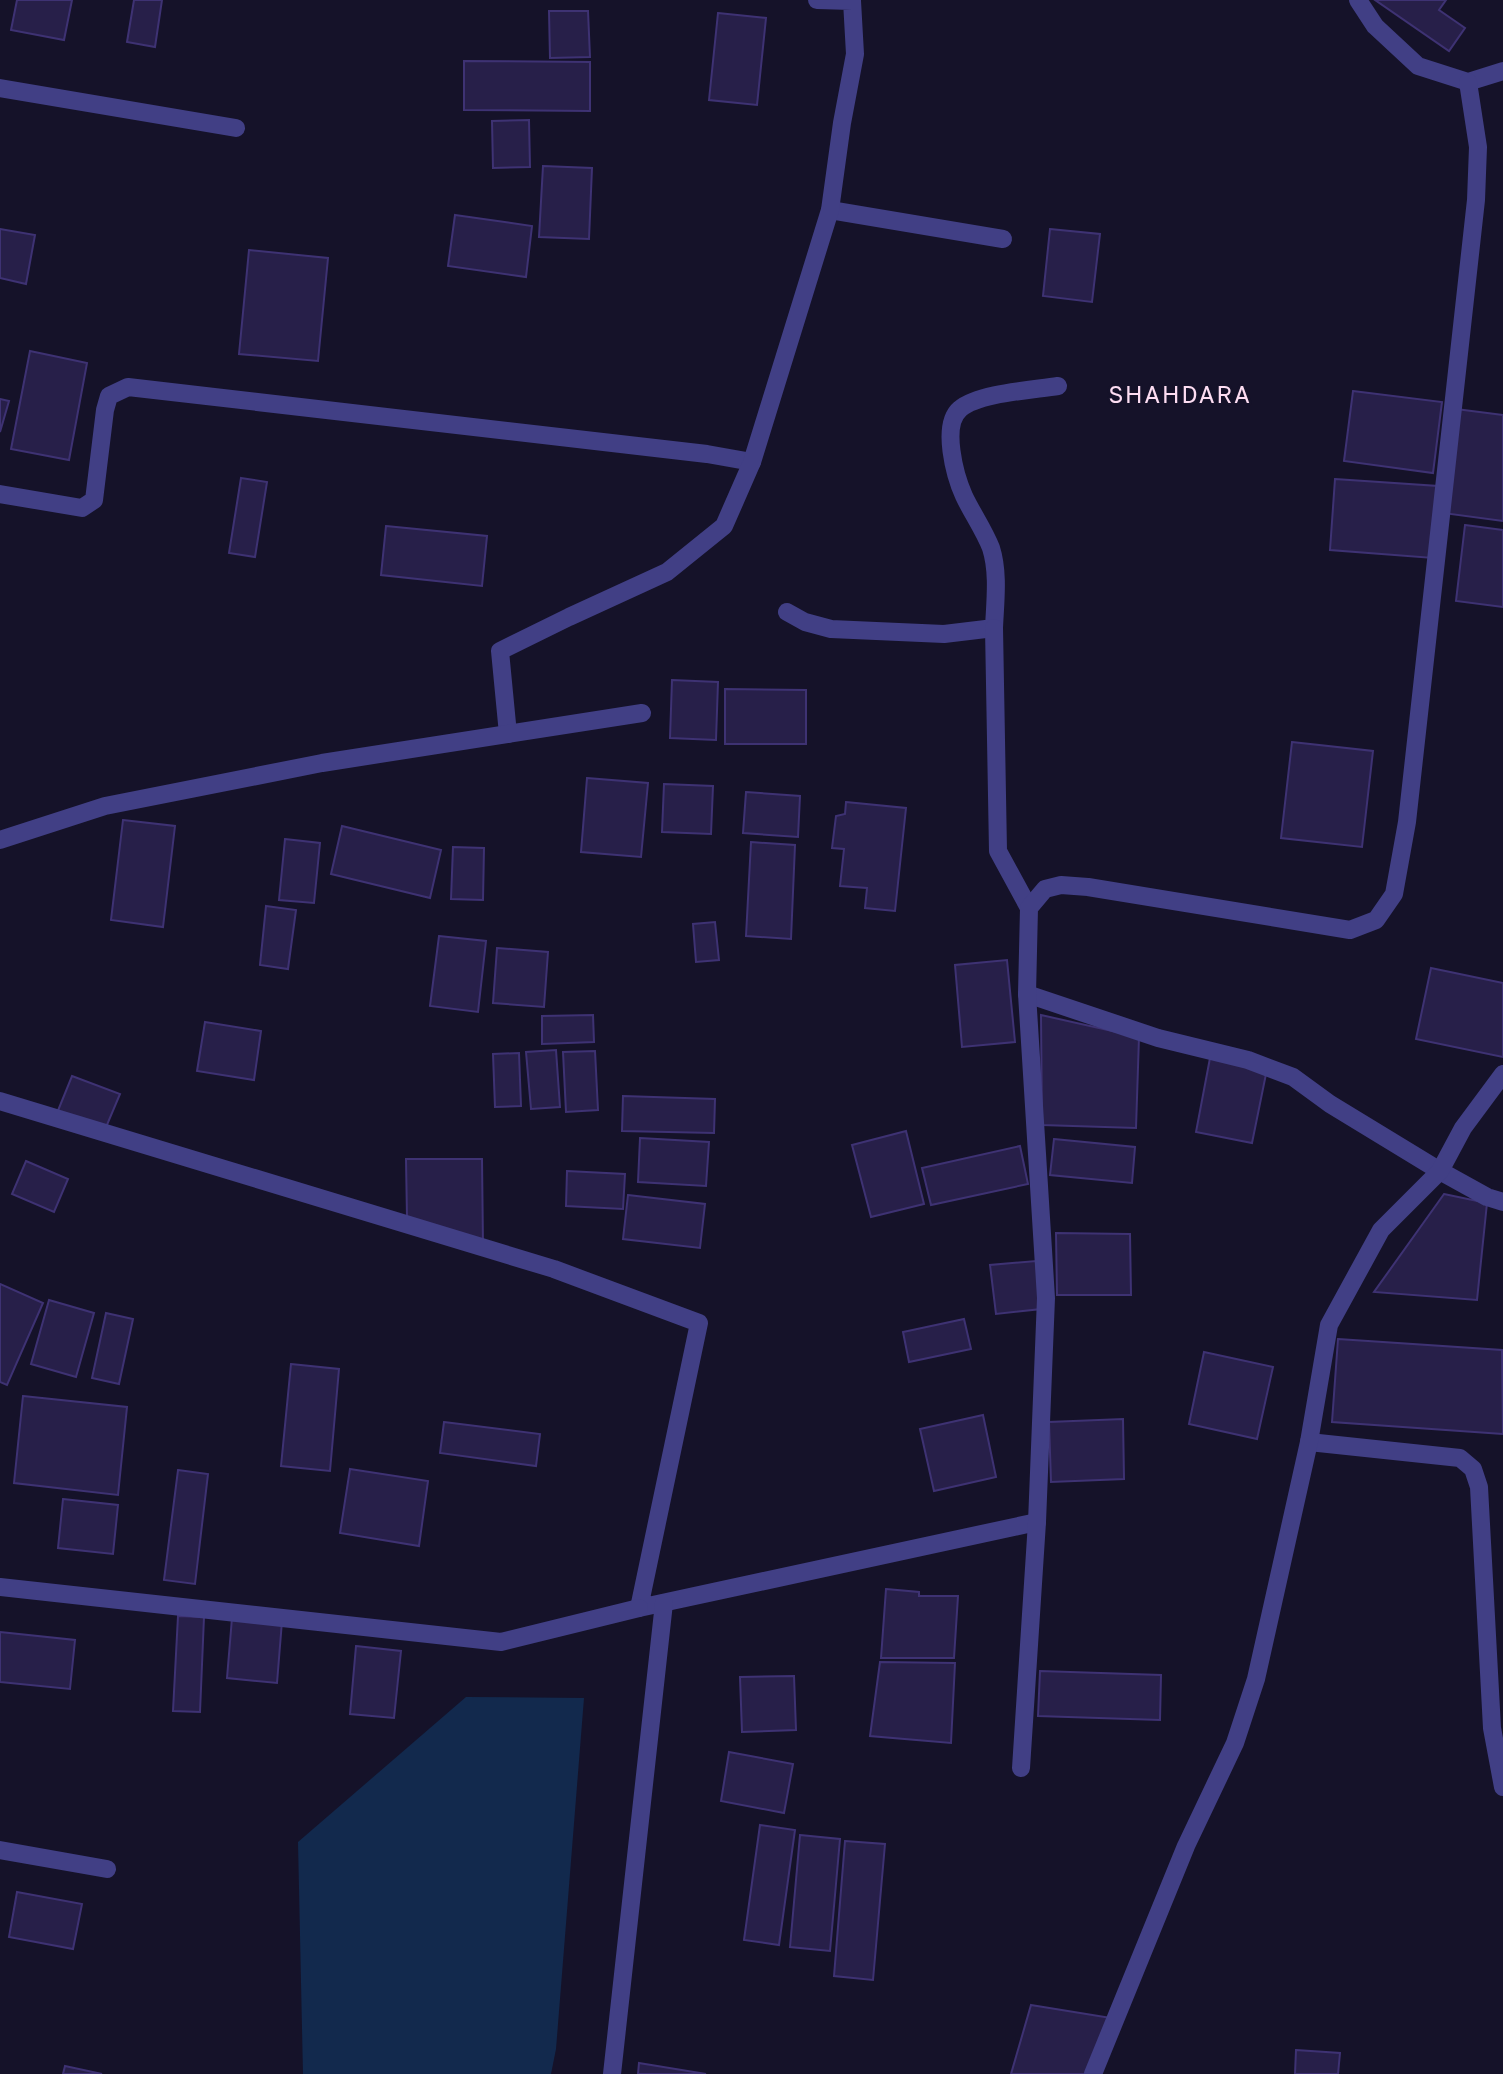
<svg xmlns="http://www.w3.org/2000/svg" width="1503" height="2074" font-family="'Golos Text',sans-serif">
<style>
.water{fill:#12294d}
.building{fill:#271f49;stroke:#3e3273;stroke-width:2}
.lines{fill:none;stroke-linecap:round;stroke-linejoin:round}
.street{stroke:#413f85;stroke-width:18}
.labels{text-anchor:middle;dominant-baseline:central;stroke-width:5;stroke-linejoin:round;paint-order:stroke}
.quarter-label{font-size:23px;letter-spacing:2px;fill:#fdddf2;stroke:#151229}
</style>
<rect width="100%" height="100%" fill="#151229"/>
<!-- water -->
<path class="water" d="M 466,1697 L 584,1698 L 556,2049 L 551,2074 L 303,2074 L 298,1842 Z"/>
<!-- building -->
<g class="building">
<path d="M 17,0 L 72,0 L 64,40 L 11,30 Z"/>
<path d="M 134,0 L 162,0 L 155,47 L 127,42 Z"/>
<path d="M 1375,0 L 1446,0 L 1439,10 L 1465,28 L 1449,51 Z"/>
<path d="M 549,11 L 588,11 L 590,57 L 550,58 Z"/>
<path d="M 718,13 L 766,18 L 757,105 L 709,100 Z"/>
<path d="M 464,61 L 590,62 L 590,111 L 464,110 Z"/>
<path d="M 529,120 L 530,167 L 493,168 L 492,121 Z"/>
<path d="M 543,166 L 592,168 L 589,239 L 539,237 Z"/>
<path d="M 455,215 L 532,226 L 526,277 L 448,266 Z"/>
<path d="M 0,229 L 35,235 L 26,284 L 0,278 Z"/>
<path d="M 1050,229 L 1100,234 L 1092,302 L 1043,296 Z"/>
<path d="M 249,250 L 328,258 L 318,361 L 239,354 Z"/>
<path d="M 30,351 L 87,363 L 69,460 L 11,449 Z"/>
<path d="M 1353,391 L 1442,402 L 1433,473 L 1344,461 Z"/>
<path d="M 0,399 L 9,401 L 0,432 Z"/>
<path d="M 1456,409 L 1503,415 L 1503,521 L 1443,513 Z"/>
<path d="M 241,478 L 267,482 L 255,557 L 229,553 Z"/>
<path d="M 1335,479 L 1438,486 L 1433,558 L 1330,550 Z"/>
<path d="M 1465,525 L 1503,530 L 1503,607 L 1456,601 Z"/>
<path d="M 386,526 L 487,536 L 482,586 L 381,575 Z"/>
<path d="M 672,680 L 718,682 L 716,740 L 670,738 Z"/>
<path d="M 725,689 L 806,690 L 806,744 L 725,744 Z"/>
<path d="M 1292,742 L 1373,751 L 1362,847 L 1281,838 Z"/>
<path d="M 587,778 L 648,783 L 641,857 L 581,852 Z"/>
<path d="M 664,784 L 713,786 L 711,834 L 662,832 Z"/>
<path d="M 746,792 L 800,796 L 798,837 L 743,833 Z"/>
<path d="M 846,802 L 906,808 L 895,911 L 865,908 L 867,888 L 840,886 L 844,849 L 832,848 L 836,816 L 845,814 Z"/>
<path d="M 123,820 L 175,826 L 163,927 L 111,920 Z"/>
<path d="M 342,826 L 441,850 L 430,898 L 331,874 Z"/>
<path d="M 285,839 L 320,843 L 314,903 L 279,900 Z"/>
<path d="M 751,842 L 795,845 L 791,939 L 746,936 Z"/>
<path d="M 453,847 L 484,848 L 483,900 L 451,899 Z"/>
<path d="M 266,906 L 296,910 L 288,969 L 260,965 Z"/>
<path d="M 715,922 L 719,960 L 696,962 L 693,924 Z"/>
<path d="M 439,936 L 486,941 L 478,1012 L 430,1006 Z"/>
<path d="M 497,948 L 548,952 L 544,1007 L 493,1003 Z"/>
<path d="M 1007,960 L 1015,1042 L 962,1047 L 955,965 Z"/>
<path d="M 1431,968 L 1503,983 L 1503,1057 L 1416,1039 Z"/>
<path d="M 593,1015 L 594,1042 L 542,1044 L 542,1016 Z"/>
<path d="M 1041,1015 L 1139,1037 L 1136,1128 L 1042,1125 Z"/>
<path d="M 205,1022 L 261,1031 L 254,1080 L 197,1071 Z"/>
<path d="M 556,1050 L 560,1107 L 531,1109 L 526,1052 Z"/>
<path d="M 595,1051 L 598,1110 L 566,1112 L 563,1052 Z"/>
<path d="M 519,1053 L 521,1106 L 495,1107 L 493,1054 Z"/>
<path d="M 1210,1058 L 1267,1069 L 1252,1143 L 1196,1132 Z"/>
<path d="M 72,1076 L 120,1094 L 104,1132 L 57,1113 Z"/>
<path d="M 623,1096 L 715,1099 L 714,1133 L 622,1131 Z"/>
<path d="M 906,1131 L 924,1204 L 871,1217 L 852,1145 Z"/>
<path d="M 640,1138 L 709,1142 L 706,1186 L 638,1182 Z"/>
<path d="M 1054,1139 L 1135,1147 L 1132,1183 L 1050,1175 Z"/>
<path d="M 1020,1146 L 1028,1184 L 931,1205 L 922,1168 Z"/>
<path d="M 406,1159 L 482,1159 L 483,1246 L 407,1218 Z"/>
<path d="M 26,1161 L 68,1179 L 54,1212 L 12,1194 Z"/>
<path d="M 567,1171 L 625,1174 L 623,1209 L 566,1206 Z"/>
<path d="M 1444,1194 L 1487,1203 L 1477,1300 L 1374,1292 Z"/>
<path d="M 628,1195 L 705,1204 L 700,1248 L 623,1239 Z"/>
<path d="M 1056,1233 L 1130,1234 L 1131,1295 L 1057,1295 Z"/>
<path d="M 1036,1261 L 1041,1309 L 996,1314 L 990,1265 Z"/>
<path d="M 0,1284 L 43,1303 L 7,1385 L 0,1382 Z"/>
<path d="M 49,1300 L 94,1313 L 76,1377 L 31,1364 Z"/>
<path d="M 106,1313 L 133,1319 L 119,1384 L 92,1378 Z"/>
<path d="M 964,1319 L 971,1349 L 909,1362 L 903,1332 Z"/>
<path d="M 1338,1339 L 1502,1350 L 1503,1434 L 1332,1422 Z"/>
<path d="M 1204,1352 L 1273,1367 L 1257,1439 L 1189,1424 Z"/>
<path d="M 291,1364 L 339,1369 L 330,1471 L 281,1466 Z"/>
<path d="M 23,1396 L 127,1407 L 118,1495 L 14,1483 Z"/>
<path d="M 983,1415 L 996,1477 L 934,1491 L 920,1429 Z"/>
<path d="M 1123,1419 L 1124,1479 L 1051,1482 L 1049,1422 Z"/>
<path d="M 444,1422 L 540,1434 L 536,1466 L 440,1453 Z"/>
<path d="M 350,1469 L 428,1481 L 419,1546 L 340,1533 Z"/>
<path d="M 178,1470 L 208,1474 L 195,1584 L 164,1580 Z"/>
<path d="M 63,1499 L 118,1505 L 113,1554 L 58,1548 Z"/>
<path d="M 886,1589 L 919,1592 L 919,1596 L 958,1596 L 954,1658 L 881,1658 Z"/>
<path d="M 178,1616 L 204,1617 L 200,1712 L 173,1711 Z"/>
<path d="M 232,1618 L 282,1621 L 277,1683 L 227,1678 Z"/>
<path d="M 0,1632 L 75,1640 L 70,1689 L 0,1682 Z"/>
<path d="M 356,1646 L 401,1651 L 394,1718 L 350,1714 Z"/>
<path d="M 880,1662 L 955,1663 L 951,1743 L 870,1736 Z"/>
<path d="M 1040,1671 L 1161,1675 L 1160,1720 L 1038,1716 Z"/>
<path d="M 794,1676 L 796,1730 L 742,1732 L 740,1677 Z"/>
<path d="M 729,1752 L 793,1764 L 784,1813 L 721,1801 Z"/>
<path d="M 760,1825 L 795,1830 L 779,1945 L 744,1940 Z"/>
<path d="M 800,1835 L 840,1839 L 830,1951 L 790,1947 Z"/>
<path d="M 845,1841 L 885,1844 L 873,1980 L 834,1976 Z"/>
<path d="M 17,1892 L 82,1904 L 73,1949 L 9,1937 Z"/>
<path d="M 1031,2005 L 1111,2018 L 1085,2074 L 1011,2074 Z"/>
<path d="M 1296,2050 L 1340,2053 L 1338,2074 L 1295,2074 Z"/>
<path d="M 639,2063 L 706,2074 L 638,2074 Z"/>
<path d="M 65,2066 L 102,2074 L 63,2074 Z"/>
</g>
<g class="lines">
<!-- street -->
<g class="street">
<path d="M 1358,0 L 1375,26 L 1418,66 L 1468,82 L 1503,71"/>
<path d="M 0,88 L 236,128"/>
<path d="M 830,210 L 1003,239"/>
<path d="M 0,494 L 82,508 L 94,500 L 105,410 L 109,396 L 128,387 L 707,454 L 752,462"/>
<path d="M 787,612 L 805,622 L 831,629 L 944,634 L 994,628 C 995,603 999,573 991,548 C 984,530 972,513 964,496 C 955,476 941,425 960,409 C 978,393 1033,390 1058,386"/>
<path d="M 994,628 L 998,851 L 1029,908"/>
<path d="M 508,734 L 500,651 L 569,617 L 667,572 L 724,526 L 752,462 L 830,210 L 842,123 L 855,54 L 852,1 L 817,0"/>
<path d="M 0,840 L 105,806 L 322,763 L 642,713"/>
<path d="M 1027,994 L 1158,1038 L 1248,1060 L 1293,1077 L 1330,1104 L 1440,1171 L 1487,1197 L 1503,1202"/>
<path d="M 0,1101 L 554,1269 L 699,1323 L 639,1608 L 1037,1522"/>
<path d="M 1309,1442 L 1460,1458 L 1473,1469 L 1479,1487 L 1492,1728 L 1503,1787"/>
<path d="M 0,1587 L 501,1642 L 639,1608"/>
<path d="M 1021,1768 L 1037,1522 L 1046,1298 L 1027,994 L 1029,908 L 1045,889 L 1061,885 L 1088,887 L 1350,930 L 1376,920 L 1394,894 L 1407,822 L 1476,200 L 1478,147 L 1468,82"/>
<path d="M 0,1850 L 107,1869"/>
<path d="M 612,2074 L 664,1603"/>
<path d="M 1093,2074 L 1186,1846 L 1235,1743 L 1256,1679 L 1309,1442 L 1329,1325 L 1381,1230 L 1440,1171 L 1463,1128 L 1503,1074"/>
</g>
</g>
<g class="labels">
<!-- quarter labels -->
<g class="quarter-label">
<text x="1180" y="394">SHAHDARA</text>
</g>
</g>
</svg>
